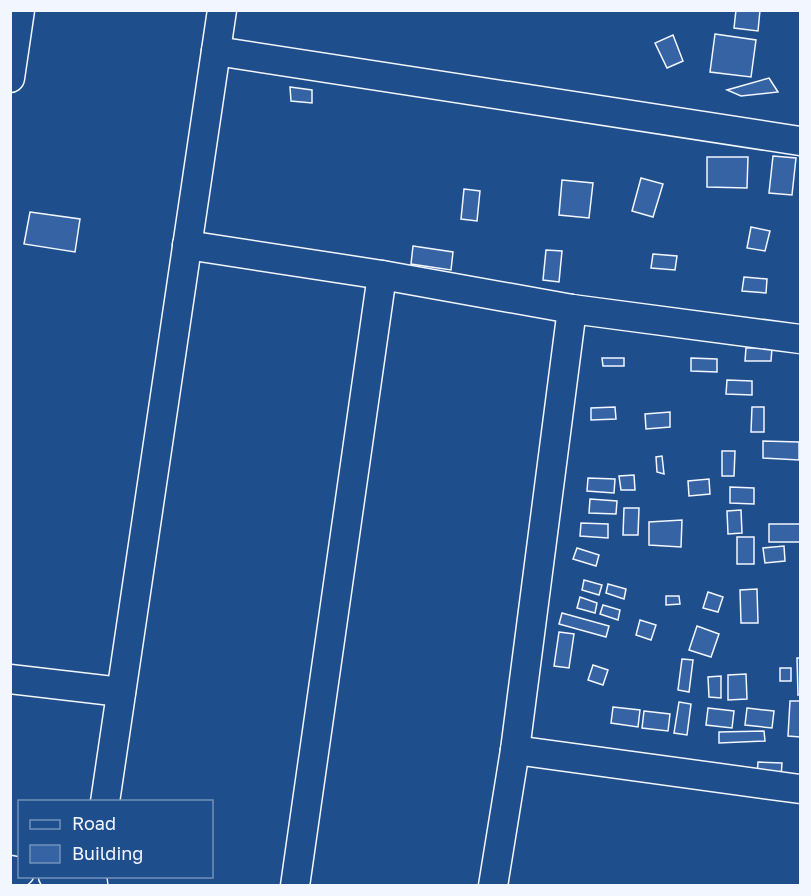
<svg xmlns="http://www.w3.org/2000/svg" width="811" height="896" font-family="'Golos Text',sans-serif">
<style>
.building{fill:#3563a3;stroke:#f2f6ff;stroke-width:1.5}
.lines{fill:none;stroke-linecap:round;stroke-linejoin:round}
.minor-casing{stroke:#f2f6ff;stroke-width:31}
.minor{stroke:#1f4e8c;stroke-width:28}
</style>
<rect width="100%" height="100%" fill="#1f4e8c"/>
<!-- building -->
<g class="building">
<path d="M 736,10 L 760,10 L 758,31 L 734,28 Z"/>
<path d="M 715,34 L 756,40 L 751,77 L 710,72 Z"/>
<path d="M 673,35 L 683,61 L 667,68 L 655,43 Z"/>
<path d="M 769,78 L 778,92 L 741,96 L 727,90 Z"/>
<path d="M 290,87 L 312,90 L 312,103 L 291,101 Z"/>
<path d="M 773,156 L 796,158 L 792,195 L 769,193 Z"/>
<path d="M 707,157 L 748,157 L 747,188 L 707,187 Z"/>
<path d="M 641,178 L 663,184 L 653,217 L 632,211 Z"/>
<path d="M 562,180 L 593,183 L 589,218 L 559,215 Z"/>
<path d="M 464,189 L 480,191 L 477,221 L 461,219 Z"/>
<path d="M 30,212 L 80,219 L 75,252 L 24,244 Z"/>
<path d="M 751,227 L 770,231 L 765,251 L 747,248 Z"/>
<path d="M 413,246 L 453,252 L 451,270 L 411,264 Z"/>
<path d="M 546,250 L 562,251 L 559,282 L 543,280 Z"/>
<path d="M 653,254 L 677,256 L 675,270 L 651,268 Z"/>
<path d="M 744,277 L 767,279 L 766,293 L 742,291 Z"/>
<path d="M 746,348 L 772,348 L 771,361 L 745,361 Z"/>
<path d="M 602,358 L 624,358 L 624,366 L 603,366 Z"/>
<path d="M 691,358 L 717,359 L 717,372 L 691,371 Z"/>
<path d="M 727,380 L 752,381 L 752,395 L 726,394 Z"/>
<path d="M 615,407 L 616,419 L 591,420 L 591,408 Z"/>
<path d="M 752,407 L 764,407 L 764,432 L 751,432 Z"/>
<path d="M 670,412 L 670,427 L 646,429 L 645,414 Z"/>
<path d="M 763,441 L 799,442 L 799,460 L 763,458 Z"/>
<path d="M 722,451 L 735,451 L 734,476 L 722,476 Z"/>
<path d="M 662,456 L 664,474 L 657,472 L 656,457 Z"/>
<path d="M 634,475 L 635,490 L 621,490 L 619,476 Z"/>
<path d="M 588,478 L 615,479 L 614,493 L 587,491 Z"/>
<path d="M 709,479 L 710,494 L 689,496 L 688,481 Z"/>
<path d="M 730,487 L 754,488 L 754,504 L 730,503 Z"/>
<path d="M 590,499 L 617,501 L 616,514 L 589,513 Z"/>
<path d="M 624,508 L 639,508 L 638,535 L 623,535 Z"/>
<path d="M 741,510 L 742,533 L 728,534 L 727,511 Z"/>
<path d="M 682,520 L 681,547 L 649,545 L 649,522 Z"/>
<path d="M 581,523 L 608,524 L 608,538 L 580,536 Z"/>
<rect x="769" y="524" width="31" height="18"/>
<rect x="737" y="537" width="17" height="27"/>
<path d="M 784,546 L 785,561 L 765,563 L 763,548 Z"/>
<path d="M 577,548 L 599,555 L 596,566 L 573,559 Z"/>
<path d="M 584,580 L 602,585 L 599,595 L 582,590 Z"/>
<path d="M 608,584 L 626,589 L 624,599 L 606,593 Z"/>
<path d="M 757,589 L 758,623 L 741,623 L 740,590 Z"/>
<path d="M 708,592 L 723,597 L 718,612 L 703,608 Z"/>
<path d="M 666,596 L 679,596 L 680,604 L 666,605 Z"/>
<path d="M 580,597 L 597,603 L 595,613 L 577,608 Z"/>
<path d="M 603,605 L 620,610 L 618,620 L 600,614 Z"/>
<path d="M 562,613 L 609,626 L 606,637 L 559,624 Z"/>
<path d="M 640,620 L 656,625 L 651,640 L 636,635 Z"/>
<path d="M 697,626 L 719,634 L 711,657 L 689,650 Z"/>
<path d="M 559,632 L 574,634 L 569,668 L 554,666 Z"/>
<path d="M 797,658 L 800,658 L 800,694 L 798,695 Z"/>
<path d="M 682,659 L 693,660 L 689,692 L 678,690 Z"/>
<path d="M 593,665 L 608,670 L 603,685 L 588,680 Z"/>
<rect x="780" y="668" width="11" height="13"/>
<path d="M 746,674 L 747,699 L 728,700 L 728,675 Z"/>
<path d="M 721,676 L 721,698 L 709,697 L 708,677 Z"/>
<path d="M 790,701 L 800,701 L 800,737 L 788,736 Z"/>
<path d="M 679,702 L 691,704 L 687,735 L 674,733 Z"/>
<path d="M 613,707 L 640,710 L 638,727 L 611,723 Z"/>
<path d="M 708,708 L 734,711 L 732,728 L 706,725 Z"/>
<path d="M 747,708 L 774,711 L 772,728 L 745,725 Z"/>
<path d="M 644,711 L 670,714 L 668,731 L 642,728 Z"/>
<path d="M 764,731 L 765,741 L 719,743 L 719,732 Z"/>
<path d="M 758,762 L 782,763 L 781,777 L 757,776 Z"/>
</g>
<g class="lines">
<defs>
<g id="minor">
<path d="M 216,51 L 800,141"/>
<path d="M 10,78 L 20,10"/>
<path d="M 187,245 L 382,275 L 572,309 L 800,339"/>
<path d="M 10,679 L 121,692"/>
<path d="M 515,750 L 800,789"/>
<path d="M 105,802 L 222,10"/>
<path d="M 10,870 L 20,872"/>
<path d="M 53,876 L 93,883"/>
<path d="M 295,886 L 382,275"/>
<path d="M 493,886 L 515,750 L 572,309"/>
</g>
</defs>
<!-- minor casing -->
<use href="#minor" class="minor-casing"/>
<!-- minor -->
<use href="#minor" class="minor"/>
</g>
<!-- border -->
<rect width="811" height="896" fill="none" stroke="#f2f6ff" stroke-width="24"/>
<!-- legend -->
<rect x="18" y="800" width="195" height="78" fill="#1f4e8c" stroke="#7391ba" stroke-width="1.5"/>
<rect x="30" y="820" width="30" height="9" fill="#1f4e8c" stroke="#7391ba" stroke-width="1.5"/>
<text x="72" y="830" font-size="18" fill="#f2f6ff">Road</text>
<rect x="30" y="845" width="30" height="18" fill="#3563a3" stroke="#7391ba" stroke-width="1.5"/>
<text x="72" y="860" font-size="18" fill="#f2f6ff">Building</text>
</svg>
